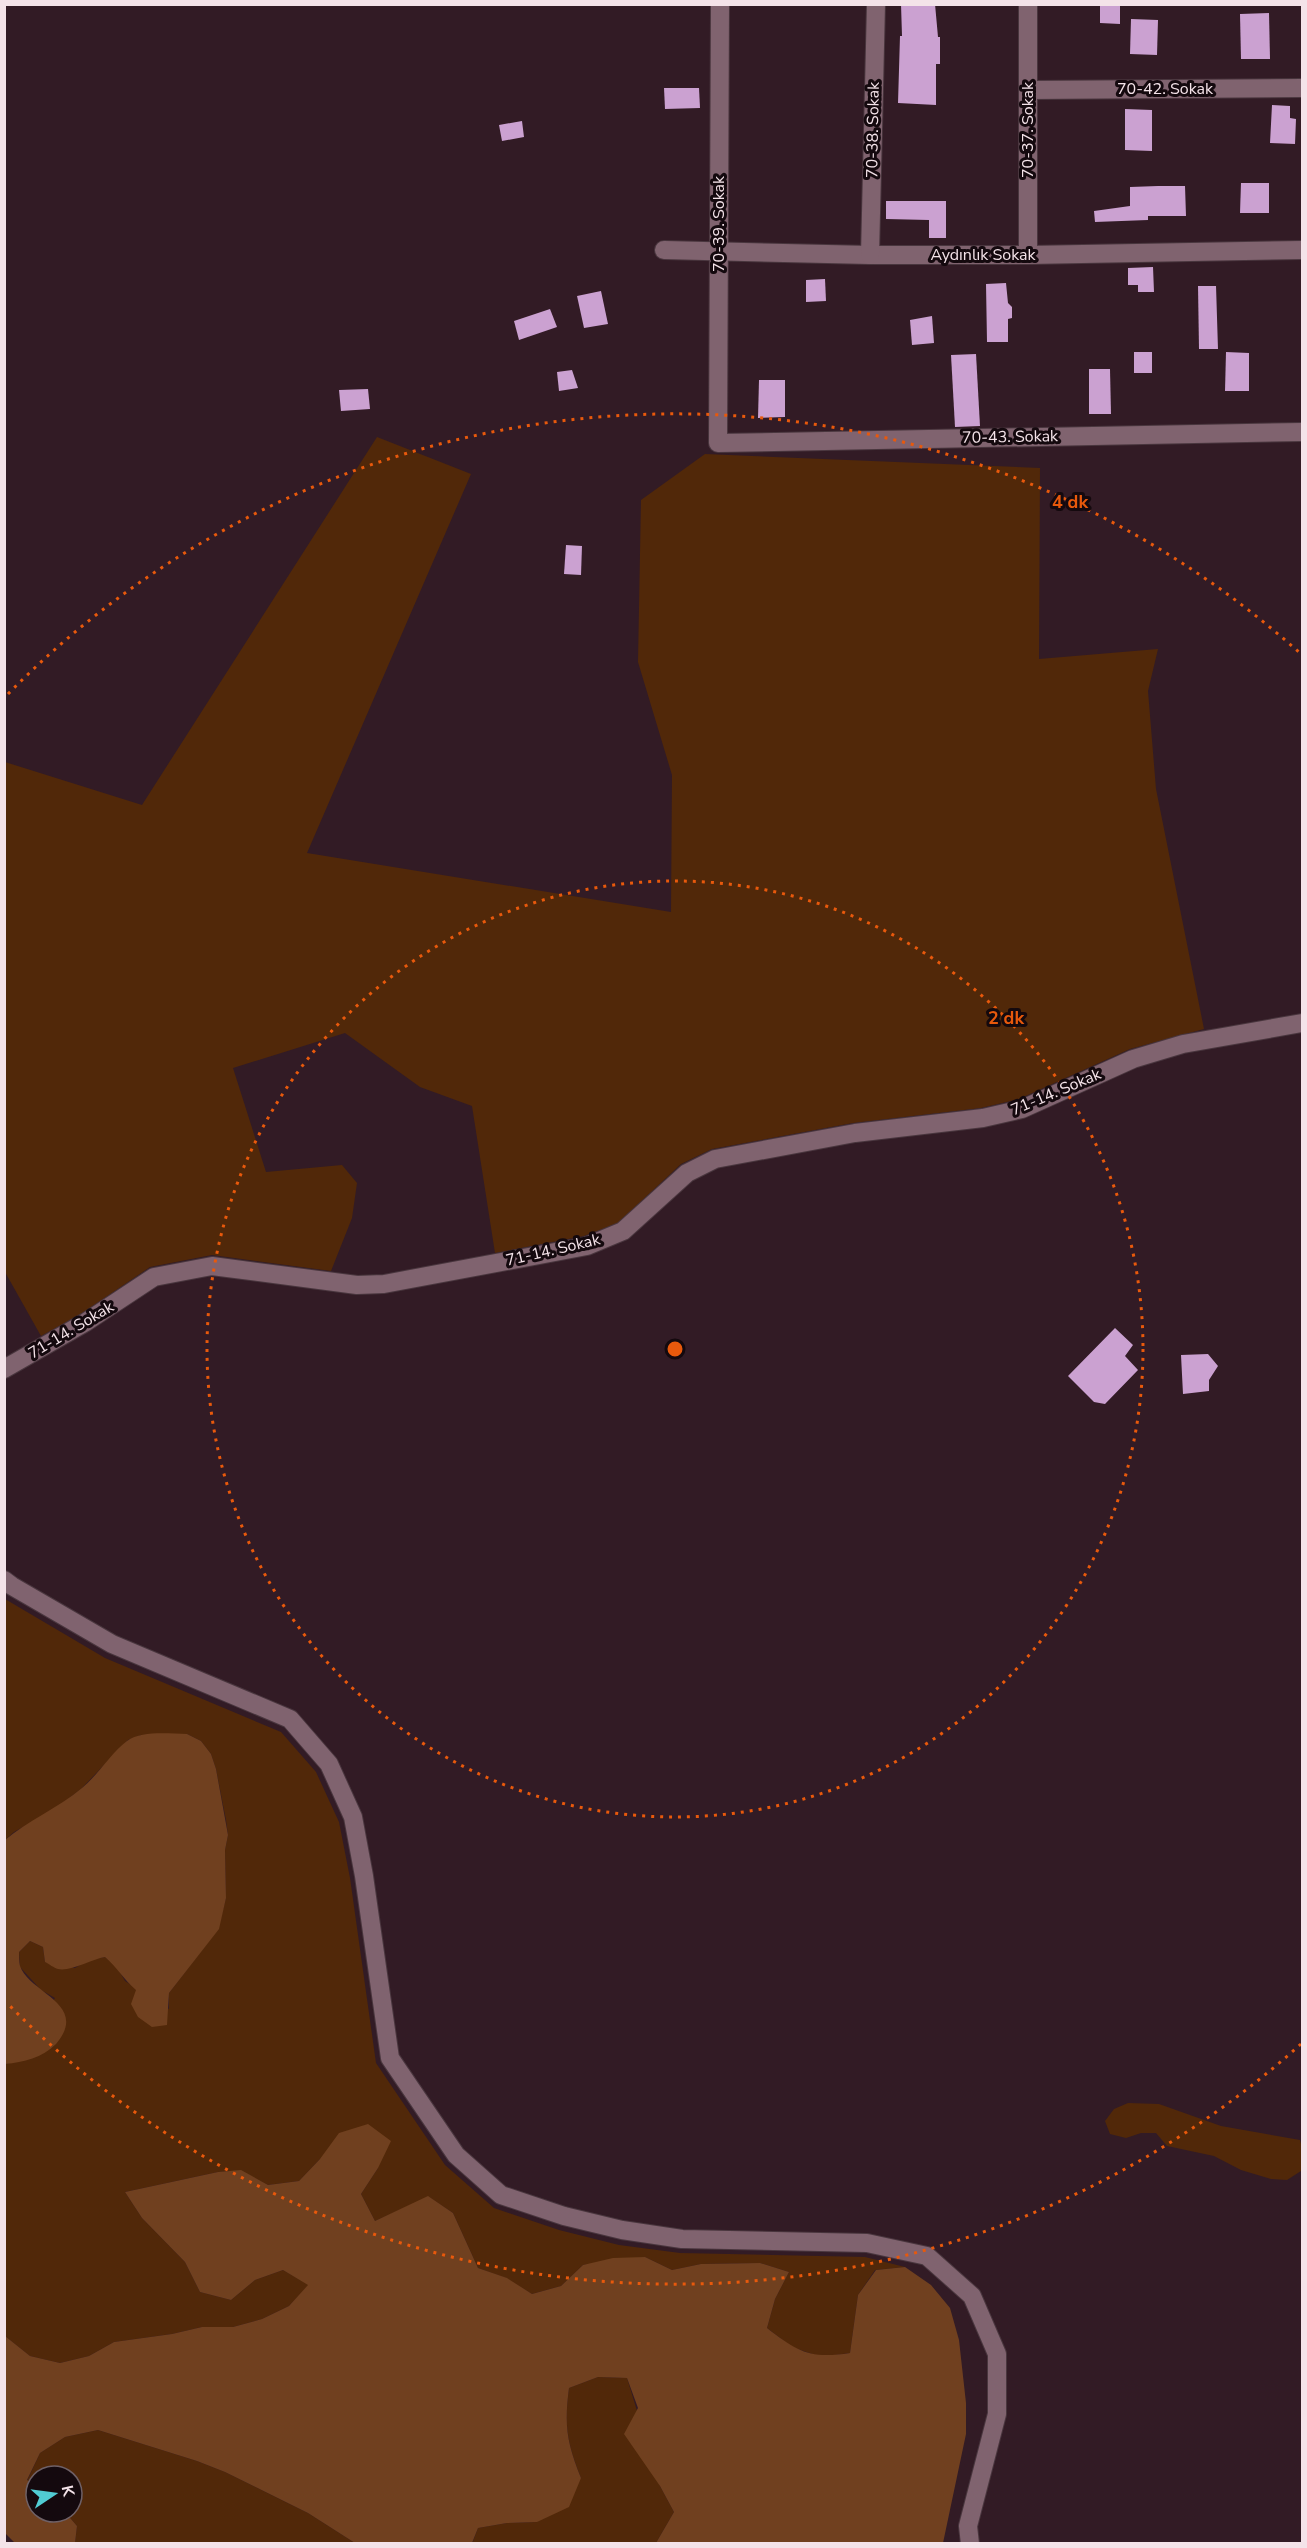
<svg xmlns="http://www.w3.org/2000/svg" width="1307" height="2548" font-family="'Nunito Sans',sans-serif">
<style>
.green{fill:#512809}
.forest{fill:#70401f}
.building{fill:#cba1d1}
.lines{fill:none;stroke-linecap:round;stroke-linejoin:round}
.street-casing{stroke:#49363e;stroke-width:20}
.street{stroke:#80636f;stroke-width:18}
.ring{fill:none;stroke:#e8590c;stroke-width:3;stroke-dasharray:3 6}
.labels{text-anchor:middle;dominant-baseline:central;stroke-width:6;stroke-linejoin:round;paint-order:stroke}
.street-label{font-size:16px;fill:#f4e3e9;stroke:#14090e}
.centre{fill:#e8590c;stroke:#14090e;stroke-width:3}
.ring-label{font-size:18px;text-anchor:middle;font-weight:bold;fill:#e8590c;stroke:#14090e;stroke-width:6;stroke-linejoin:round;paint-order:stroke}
</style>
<rect width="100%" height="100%" fill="#321b25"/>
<!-- green -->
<g class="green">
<path d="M 377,437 L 471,474 L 307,853 L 671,912 L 672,775 L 638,662 L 641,500 L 705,454 L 1040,468 L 1039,659 L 1158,649 L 1148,691 L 1156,789 L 1204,1029 L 1130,1049 L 1019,1099 L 981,1108 L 853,1123 L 712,1149 L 681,1164 L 618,1223 L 584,1236 L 495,1253 L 472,1106 L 420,1087 L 345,1033 L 233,1068 L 266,1172 L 342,1165 L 357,1183 L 352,1218 L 331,1271 L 212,1255 L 150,1267 L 81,1314 L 41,1336 L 5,1272 L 5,762 L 142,805 Z"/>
<path d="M 5,1599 L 105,1658 L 281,1732 L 316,1772 L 339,1822 L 350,1878 L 376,2063 L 445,2165 L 494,2208 L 559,2230 L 619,2245 L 680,2253 L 865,2257 L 905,2267 L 875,2270 L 858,2295 L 850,2353 L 821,2357 L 792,2347 L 767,2328 L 775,2299 L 789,2272 L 760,2263 L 701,2264 L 672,2270 L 645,2257 L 583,2265 L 561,2286 L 532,2294 L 506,2278 L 478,2268 L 453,2213 L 429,2197 L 375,2221 L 361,2194 L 378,2168 L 320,2159 L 299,2181 L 268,2185 L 241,2171 L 218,2172 L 125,2192 L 142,2218 L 185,2262 L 200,2292 L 231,2300 L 255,2280 L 283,2270 L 309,2285 L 289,2306 L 262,2319 L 233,2327 L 202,2327 L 172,2334 L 114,2342 L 89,2356 L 60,2363 L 30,2356 L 5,2336 L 5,2064 L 16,2062 L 55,1998 L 41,1990 L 20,1967 L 19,1952 L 30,1941 L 43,1947 L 45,1962 L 75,1968 L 88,1960 L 105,1957 L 117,1967 L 125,1981 L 169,2009 L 169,1993 L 218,1929 L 226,1898 L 225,1850 L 228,1835 L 226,1820 L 216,1769 L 211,1754 L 201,1741 L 187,1734 L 141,1735 L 128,1740 L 81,1789 L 55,1809 L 14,1832 L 5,1840 Z"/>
<path d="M 1128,2103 L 1159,2104 L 1221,2126 L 1300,2140 L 1302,2148 L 1301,2171 L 1287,2180 L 1271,2179 L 1241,2170 L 1214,2156 L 1167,2146 L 1156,2133 L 1141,2133 L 1126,2138 L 1110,2134 L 1105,2121 L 1114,2109 Z"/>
<path d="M 598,2377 L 627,2378 L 660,2486 L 674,2512 L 656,2543 L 472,2544 L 478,2528 L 507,2523 L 537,2522 L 581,2478 C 567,2443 564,2425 569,2388 Z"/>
<path d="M 98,2430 L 197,2461 L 225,2472 L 308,2513 L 355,2543 L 75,2543 L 77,2526 L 65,2512 L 72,2512 L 72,2476 L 36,2476 L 36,2487 L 27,2481 L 40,2453 L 65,2437 Z"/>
</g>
<!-- forest -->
<g class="forest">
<path d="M 187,1734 L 201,1741 L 211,1754 L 216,1769 L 228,1835 L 225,1850 L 226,1898 L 219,1929 L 169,1993 L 167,2025 L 152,2027 L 138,2017 L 131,2004 L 136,1990 C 124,1980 117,1967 105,1957 C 92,1959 70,1972 58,1969 C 54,1968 49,1964 45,1962 L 43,1947 L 30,1941 L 19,1952 C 19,1956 19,1962 20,1966 C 29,1993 90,2004 56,2044 C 42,2058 24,2062 5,2064 L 5,1840 C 27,1821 58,1808 82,1788 C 98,1775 112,1752 127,1741 C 142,1730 170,1734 187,1734 Z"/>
<path d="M 368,2124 L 391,2141 L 378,2168 L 361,2194 L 375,2221 L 428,2196 L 453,2213 L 478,2268 L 507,2278 L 532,2294 L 561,2286 L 583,2265 L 613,2258 L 645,2257 L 672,2270 L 701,2264 L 760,2263 L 789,2272 L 775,2299 L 767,2328 C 798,2352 810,2359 850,2353 L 858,2295 L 876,2270 L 905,2267 L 931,2285 L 950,2308 L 959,2340 L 966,2403 L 966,2434 L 943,2543 L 656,2543 L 674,2512 L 660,2486 L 624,2434 L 638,2408 L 627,2378 L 598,2377 L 569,2388 C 564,2426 567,2443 581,2478 L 569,2507 L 537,2522 L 507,2523 L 478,2528 L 472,2543 L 355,2543 L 308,2513 L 225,2472 L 197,2461 L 98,2430 L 65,2437 L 40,2453 L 27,2480 L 36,2487 L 36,2512 L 65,2512 L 77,2526 L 75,2543 L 15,2543 L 4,2532 L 5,2336 L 30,2356 L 60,2363 L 89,2356 L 114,2342 L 172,2334 L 202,2327 L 233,2327 L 262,2319 L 289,2306 L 308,2285 L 283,2270 L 255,2280 L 231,2300 L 200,2292 L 185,2262 L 142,2218 L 125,2192 L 218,2172 L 241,2170 L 268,2185 L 299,2181 L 320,2159 L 339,2133 Z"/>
</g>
<!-- building -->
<g class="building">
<path d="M 901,4 L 935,4 L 938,37 L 940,37 L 940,64 L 936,64 L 936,105 L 898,103 L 900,36 L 902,36 Z"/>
<path d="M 1100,5 L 1120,6 L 1120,24 L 1100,23 Z"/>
<path d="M 1269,13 L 1270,59 L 1241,59 L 1240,14 Z"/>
<path d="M 1131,19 L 1158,20 L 1157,55 L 1130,54 Z"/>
<path d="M 664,88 L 699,88 L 700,108 L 665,109 Z"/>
<path d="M 1272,105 L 1290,106 L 1290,118 L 1296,119 L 1295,144 L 1270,143 Z"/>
<path d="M 1125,109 L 1152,110 L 1152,151 L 1125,150 Z"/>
<path d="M 522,121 L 524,137 L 502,141 L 499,125 Z"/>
<path d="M 1241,183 L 1269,183 L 1269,213 L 1240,213 Z"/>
<path d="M 1158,186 L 1185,186 L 1186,216 L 1148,216 L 1148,220 L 1095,222 L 1094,211 L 1130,206 L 1130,187 Z"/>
<path d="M 886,201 L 946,201 L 946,238 L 929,238 L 929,220 L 886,219 Z"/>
<path d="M 1153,267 L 1154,292 L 1138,292 L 1138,285 L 1128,285 L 1128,268 Z"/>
<path d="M 825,279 L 826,301 L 806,302 L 806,280 Z"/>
<path d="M 1006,283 L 1008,303 L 1012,307 L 1012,318 L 1008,319 L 1008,342 L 987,342 L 986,284 Z"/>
<path d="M 1198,286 L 1216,286 L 1218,349 L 1199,349 Z"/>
<path d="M 601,291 L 608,324 L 584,328 L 577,296 Z"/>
<path d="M 550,309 L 557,327 L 519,340 L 514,321 Z"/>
<path d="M 932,316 L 934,343 L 912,345 L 910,320 Z"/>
<rect x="1134" y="352" width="18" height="21"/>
<path d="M 1226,352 L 1249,353 L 1249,391 L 1225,391 Z"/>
<path d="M 976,354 L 980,426 L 955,427 L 951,355 Z"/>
<path d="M 1089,369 L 1110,369 L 1111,414 L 1089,414 Z"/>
<path d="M 572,370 L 578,388 L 559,391 L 557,372 Z"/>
<path d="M 759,380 L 785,380 L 785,417 L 758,418 Z"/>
<path d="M 368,389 L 370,409 L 341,411 L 339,390 Z"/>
<path d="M 566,545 L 582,546 L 581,575 L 564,574 Z"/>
<path d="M 1115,1328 L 1133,1345 L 1125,1356 L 1138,1370 L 1105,1404 L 1094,1402 L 1068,1376 Z"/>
<path d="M 1208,1354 L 1218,1366 L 1209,1380 L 1209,1391 L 1183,1394 L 1181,1355 Z"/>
</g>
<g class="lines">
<defs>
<g id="street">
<path d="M 720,4 L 718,443 L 1302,432"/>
<path d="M 1028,90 L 1302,88"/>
<path d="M 664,250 L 870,255 L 1028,255 L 1302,250"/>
<path d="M 870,255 L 876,4"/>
<path d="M 1028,255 L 1028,4"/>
<path d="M 4,1369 L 86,1322 L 154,1277 L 212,1266 L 357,1285 L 384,1284 L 587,1246 L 623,1231 L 687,1173 L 715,1159 L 855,1133 L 983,1118 L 1022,1109 L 1133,1059 L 1183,1044 L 1302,1023"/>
<path d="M 4,1580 L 12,1586 L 112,1644 L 290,1719 L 329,1764 L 353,1817 L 364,1876 L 390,2058 L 456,2155 L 501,2195 L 564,2216 L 622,2230 L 682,2239 L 867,2243 L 927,2256 L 972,2296 L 997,2354 L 997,2414 L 968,2526 L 970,2544"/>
</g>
</defs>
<!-- street casing -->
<use href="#street" class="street-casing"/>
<!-- street -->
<use href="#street" class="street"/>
</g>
<!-- distance rings -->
<g class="ring">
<circle cx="675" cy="1349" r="468"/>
<path d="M1301 2044A935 935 0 0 1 8 2004M8 694A935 935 0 0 1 1301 654"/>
</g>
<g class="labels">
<!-- street labels -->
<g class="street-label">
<text x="1165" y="89">70-42. Sokak</text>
<text transform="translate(873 130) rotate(-89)">70-38. Sokak</text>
<text transform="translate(1028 130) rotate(-90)">70-37. Sokak</text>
<text transform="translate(719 224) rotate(-90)">70-39. Sokak</text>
<text x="983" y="255">Aydınlık Sokak</text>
<text transform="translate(1010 437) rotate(-1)">70-43. Sokak</text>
<text transform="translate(1056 1092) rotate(-23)">71-14. Sokak</text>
<text transform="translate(553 1250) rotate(-13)">71-14. Sokak</text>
<text transform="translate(71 1330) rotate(-31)">71-14. Sokak</text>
</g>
</g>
<circle cx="675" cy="1349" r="9" class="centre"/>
<g class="ring-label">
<text x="1070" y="508">4 dk</text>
<text x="1006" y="1024">2 dk</text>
</g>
<!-- border -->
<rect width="1307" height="2548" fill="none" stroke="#f4e3e9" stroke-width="12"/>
<!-- north arrow -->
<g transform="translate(54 2494) rotate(77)"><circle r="28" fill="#14090e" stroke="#6e6066" stroke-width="1.5"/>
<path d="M0-4.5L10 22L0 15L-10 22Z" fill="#51ccd3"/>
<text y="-9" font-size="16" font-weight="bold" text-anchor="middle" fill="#f4e3e9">K</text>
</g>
</svg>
